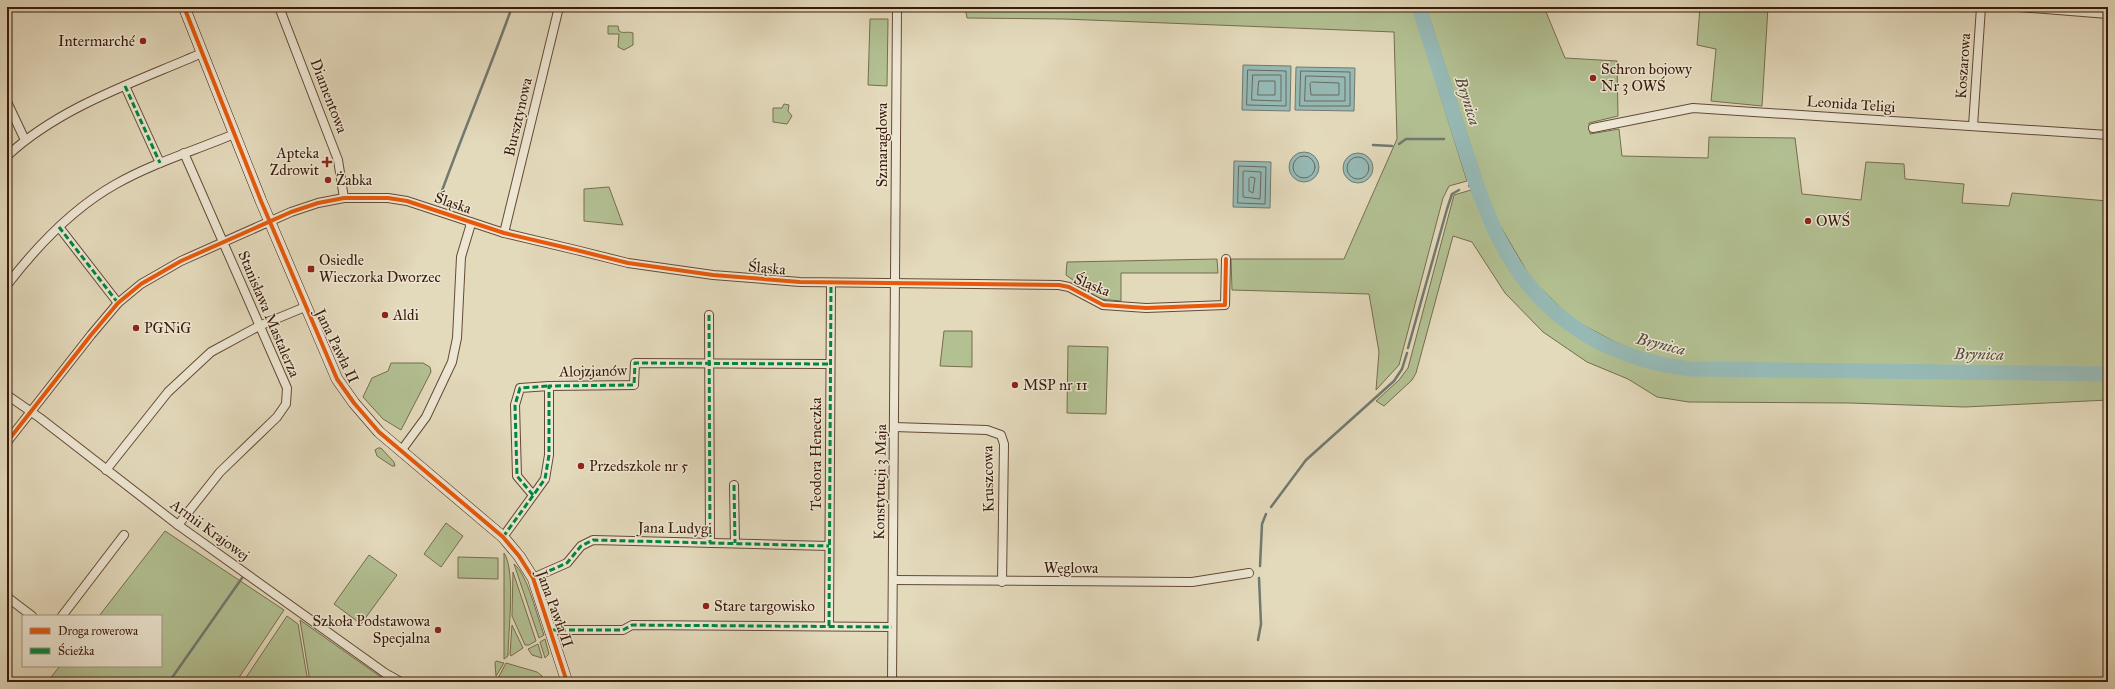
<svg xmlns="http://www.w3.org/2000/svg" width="2115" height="689" font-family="'IM FELL Great Primer',serif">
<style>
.green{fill:#b2c092;stroke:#766d4e}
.water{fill:#96b9b5;stroke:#717970}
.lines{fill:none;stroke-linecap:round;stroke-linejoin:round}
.shore{stroke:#686a5f;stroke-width:1}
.stream{stroke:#717970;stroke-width:2.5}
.river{stroke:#96b9b5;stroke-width:15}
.street-casing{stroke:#644a36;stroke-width:10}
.secondary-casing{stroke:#391a09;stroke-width:12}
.street{stroke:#ede6d3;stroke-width:8}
.secondary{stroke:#ede6d3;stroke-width:11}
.quiet{stroke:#00873e;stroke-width:3;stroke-dasharray:6 3;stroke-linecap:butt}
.cycleway-casing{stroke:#ede6d3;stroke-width:6}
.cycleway{stroke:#e8590c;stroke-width:4}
.poi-dot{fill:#8f2418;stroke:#ede6d3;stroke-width:1.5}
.labels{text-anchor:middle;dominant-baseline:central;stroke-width:3;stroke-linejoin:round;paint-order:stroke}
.poi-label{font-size:15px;fill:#391a09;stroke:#ede6d3;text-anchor:start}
.street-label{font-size:15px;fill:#391a09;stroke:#ede6d3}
.water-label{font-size:16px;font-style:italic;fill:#554a3d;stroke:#ede6d3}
</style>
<rect width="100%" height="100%" fill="#e3d9bb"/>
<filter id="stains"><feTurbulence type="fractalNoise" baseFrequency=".005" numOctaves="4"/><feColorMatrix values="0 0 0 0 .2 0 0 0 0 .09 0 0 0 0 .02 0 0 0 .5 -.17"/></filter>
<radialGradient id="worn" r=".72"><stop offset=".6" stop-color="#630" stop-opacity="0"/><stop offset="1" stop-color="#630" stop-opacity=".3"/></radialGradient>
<!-- green -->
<g class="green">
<path d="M 965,7 L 1413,7 L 1467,181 L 1449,186 L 1443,198 L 1399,365 L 1376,390 L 1379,352 L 1369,294 L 1232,290 L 1231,259 L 1344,259 L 1397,139 L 1394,32 L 1064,19 L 967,18 Z"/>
<path d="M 1426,7 L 1544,7 L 1565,58 L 1617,61 L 1618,116 L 1589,123 L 1590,134 L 1619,129 L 1622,156 L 1708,158 L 1709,137 L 1795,138 L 1802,194 L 1861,200 L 1866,162 L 1904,164 L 1905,179 L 1964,184 L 1962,203 L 2009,206 L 2012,193 L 2108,201 L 2108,369 L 1684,363 L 1652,358 L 1613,341 L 1572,319 L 1532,280 L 1492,212 Z"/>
<path d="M 1700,7 L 1768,7 L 1762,106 L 1711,101 L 1716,49 L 1697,45 Z"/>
<path d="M 870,19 L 888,19 L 887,86 L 868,85 Z"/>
<path d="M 608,26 L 618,26 L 619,31 C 623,34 628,31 633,33 L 633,45 L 624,50 L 618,47 L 619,34 L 608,34 Z"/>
<path d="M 784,104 L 789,105 L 788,111 L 792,116 L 787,124 L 773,122 L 773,108 L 782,108 Z"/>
<path d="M 609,187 L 623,225 L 584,221 L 584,189 Z"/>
<path d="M 1471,190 C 1485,219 1498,250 1517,276 C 1550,320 1601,354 1654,367 C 1668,371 1684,372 1699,375 L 2108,377 L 2108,400 L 1965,407 L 1850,403 L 1689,402 L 1657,397 L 1628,379 L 1587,362 L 1543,332 L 1505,293 L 1472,242 L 1453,236 L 1416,373 L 1412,380 L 1384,406 L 1376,401 L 1399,380 L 1408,368 L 1454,195 Z"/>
<path d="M 1217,259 L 1218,273 L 1121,273 L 1121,301 L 1099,299 L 1066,275 L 1067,262 Z"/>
<path d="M 944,331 L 972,331 L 972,367 L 940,366 Z"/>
<path d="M 1068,346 L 1108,347 L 1106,414 L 1067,413 Z"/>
<path d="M 391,363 L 423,363 L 430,367 L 431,372 L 401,430 L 383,419 L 363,397 L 372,378 L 388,371 Z"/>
<path d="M 378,448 L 381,448 L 394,462 L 395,466 L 392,466 L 377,456 L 375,450 Z"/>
<path d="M 446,523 L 463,536 L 441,567 L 424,554 Z"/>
<path d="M 165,531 L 284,610 L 236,682 L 47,682 L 60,666 L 161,666 L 161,616 L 99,616 Z"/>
<path d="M 504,553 C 516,570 508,633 508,656 L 504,659 Z"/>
<path d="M 369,555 L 397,575 L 361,624 L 334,604 Z"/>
<path d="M 458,557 L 498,558 L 498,579 L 458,578 Z"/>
<path d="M 514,564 C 528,575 537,617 544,635 L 539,638 Z"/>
<path d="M 513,572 L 536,641 L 529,645 L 525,645 L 512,616 Z"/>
<path d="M 287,616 L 298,624 L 308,682 L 243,682 Z"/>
<path d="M 300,620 L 388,682 L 310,682 Z"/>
<path d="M 512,625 L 523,648 L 511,656 L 510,654 Z"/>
<path d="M 545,639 L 549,654 L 545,658 L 540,642 Z"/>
<path d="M 538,644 L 542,658 L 532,655 L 528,649 Z"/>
<path d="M 496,661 L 504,663 L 496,676 L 495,663 Z"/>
<path d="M 506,663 L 537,672 L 542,676 L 542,682 L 498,681 L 497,680 Z"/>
</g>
<!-- water -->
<g class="water">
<path d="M 1243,65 L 1291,66 L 1290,111 L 1242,110 Z"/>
<path d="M 1296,67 L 1355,68 L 1354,111 L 1295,110 Z"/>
<circle cx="1304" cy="167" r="15"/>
<circle cx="1358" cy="168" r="15"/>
<path d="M 1234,161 L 1271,162 L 1270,208 L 1233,207 Z"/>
</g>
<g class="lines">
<!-- shore -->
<g class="shore">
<path d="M 1248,70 L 1286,71 L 1286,106 L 1247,105 Z"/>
<path d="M 1301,71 L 1350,72 L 1350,106 L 1300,106 Z"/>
<path d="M 1253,75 L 1281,75 L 1281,101 L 1252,100 Z"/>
<path d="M 1306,76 L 1345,77 L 1345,101 L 1305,101 Z"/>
<path d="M 1259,81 L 1275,81 L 1275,95 L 1258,95 Z"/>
<path d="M 1312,82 L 1339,83 L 1339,95 L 1311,95 L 1310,84 Z"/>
<circle cx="1304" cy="167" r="11"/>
<circle cx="1358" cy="168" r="11"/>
<path d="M 1239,166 L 1266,167 L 1265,204 L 1238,203 Z"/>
<path d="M 1245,171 L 1261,172 L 1260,199 L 1243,197 L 1243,172 Z"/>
<path d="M 1251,177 L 1255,178 L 1253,193 L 1249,191 L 1249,179 Z"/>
</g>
<!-- stream -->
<g class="stream">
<path d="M 1454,136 L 1459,135"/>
<path d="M 1399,144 L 1406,139 L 1444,139"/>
<path d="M 1373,145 L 1392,146"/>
<path d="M 1469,186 L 1476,184"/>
<path d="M 439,199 C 462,135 489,71 512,7"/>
<path d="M 1408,348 L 1447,209 L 1452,194 L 1459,190"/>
<path d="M 1271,507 L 1306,460 L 1394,381 L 1402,369 L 1407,353"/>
<path d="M 1260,566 L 1262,524 L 1266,514"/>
<path d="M 1258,640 L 1261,624 L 1259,578"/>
<path d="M 169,682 L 242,578"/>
</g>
<!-- river -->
<path class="river" d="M 1419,7 L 1476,184 C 1485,206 1492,228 1504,248 C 1543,320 1610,360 1691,369 L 2108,374"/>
<defs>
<g id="street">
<path d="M 279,7 L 338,160 L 344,198"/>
<path d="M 2019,7 L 2108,14"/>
<path d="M 125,86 L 160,163"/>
<path d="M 7,102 L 25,140"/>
<path d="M 1973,126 L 1981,7"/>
<path d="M 1593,128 L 1693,108 L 2108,135"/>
<path d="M 7,156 C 61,106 136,82 202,53"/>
<path d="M 59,227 L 118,303"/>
<path d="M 504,233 L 559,7"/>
<path d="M 7,285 C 37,246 73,208 116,184 C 153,163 194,151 234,134"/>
<path d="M 709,315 L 710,543"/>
<path d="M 7,395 L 40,418 L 178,525 L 385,673 L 401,682"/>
<path d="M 894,427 L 987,430 L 1001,435 L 1004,444 L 1002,582"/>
<path d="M 7,442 L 91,335 L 118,303 L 141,284 L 181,261 L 291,212 L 318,203 L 344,198 L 388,198 L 407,201 L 504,233 L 576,250 L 628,263 L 713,275 L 800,282 L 1059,285 L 1069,287 L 1103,305 L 1146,308 L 1225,305 L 1226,259"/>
<path d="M 401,451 L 426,417 L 452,362 L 457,338 L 461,257 L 470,227 L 470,222"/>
<path d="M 106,470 L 168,392 L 211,352 L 259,326 L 305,307"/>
<path d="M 734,485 L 735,543"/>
<path d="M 533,495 L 517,476 L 515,405 L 520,388 L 549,386"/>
<path d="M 178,525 L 220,472 L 277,417 L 286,404 L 287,388 L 184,153"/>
<path d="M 503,537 L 545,479 L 549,455 L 549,386 L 634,385 L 635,363 L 830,364"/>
<path d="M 533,578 L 567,563 L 581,546 L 593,540 L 829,546"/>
<path d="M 893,580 L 1192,582 L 1249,573"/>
<path d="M 7,597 L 32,616"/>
<path d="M 62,616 L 124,535"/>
<path d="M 829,626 L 831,283"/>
<path d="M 551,630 L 623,630 L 632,625 L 892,627"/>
<path d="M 892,682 L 897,7"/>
</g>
<path id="secondary" d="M 184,7 L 261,201 L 337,379 L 354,403 L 379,432 L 503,537 L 519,556 L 533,578 L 567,682"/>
</defs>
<!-- street casing -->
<use href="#street" class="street-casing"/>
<!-- secondary casing -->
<use href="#secondary" class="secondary-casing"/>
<!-- street -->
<use href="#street" class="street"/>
<!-- secondary -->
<use href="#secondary" class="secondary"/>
<!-- quiet -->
<g class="quiet">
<path d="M 125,86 L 160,163"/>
<path d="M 59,227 L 118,303"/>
<path d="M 709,315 L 710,543"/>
<path d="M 734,485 L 735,543"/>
<path d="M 533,495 L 517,476 L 515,405 L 520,388 L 549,386"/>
<path d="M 503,537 L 545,479 L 549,455 L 549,386 L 634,385 L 635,363 L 830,364"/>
<path d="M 533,578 L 567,563 L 581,546 L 593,540 L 829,546"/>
<path d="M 829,626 L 831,283"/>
<path d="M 551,630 L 623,630 L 632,625 L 892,627"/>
</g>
<defs>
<g id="cycleway">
<path d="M 184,7 L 261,201 L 337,379 L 354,403 L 379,432 L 503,537 L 519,556 L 533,578 L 567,682"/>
<path d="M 7,442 L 91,335 L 118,303 L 141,284 L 181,261 L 291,212 L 318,203 L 344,198 L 388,198 L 407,201 L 504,233 L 576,250 L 628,263 L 713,275 L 800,282 L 1059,285 L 1069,287 L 1103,305 L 1146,308 L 1225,305 L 1226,259"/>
</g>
</defs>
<!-- cycleway casing -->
<use href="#cycleway" class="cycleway-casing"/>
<!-- cycleway -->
<use href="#cycleway" class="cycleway"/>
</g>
<!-- markers -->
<g class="poi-dot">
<circle cx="143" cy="41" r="4"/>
<circle cx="1593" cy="78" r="4"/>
<path d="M325 156h4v4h4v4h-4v4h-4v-4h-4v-4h4z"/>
<circle cx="328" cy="180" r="4"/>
<circle cx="1808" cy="221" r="4"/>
<rect x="307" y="265" width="8" height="8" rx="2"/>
<circle cx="385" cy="315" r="4"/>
<circle cx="136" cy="328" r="4"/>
<circle cx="1015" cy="385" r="4"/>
<circle cx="581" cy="466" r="4"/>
<circle cx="706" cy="606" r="4"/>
<circle cx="438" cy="630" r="4"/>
</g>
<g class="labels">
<!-- poi labels -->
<g class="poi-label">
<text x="135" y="41" text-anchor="end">Intermarché</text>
<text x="1601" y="69">Schron bojowy<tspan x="1601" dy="17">Nr 3 OWŚ</tspan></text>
<text x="319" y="153" text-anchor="end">Apteka<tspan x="319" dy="17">Zdrowit</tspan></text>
<text x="336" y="180">Żabka</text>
<text x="1816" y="221">OWŚ</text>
<text x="319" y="260">Osiedle<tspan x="319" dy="17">Wieczorka Dworzec</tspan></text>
<text x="393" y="315">Aldi</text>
<text x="144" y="328">PGNiG</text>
<text x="1023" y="385">MSP nr 11</text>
<text x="589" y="466">Przedszkole nr 5</text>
<text x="714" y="606">Stare targowisko</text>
<text x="430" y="621" text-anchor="end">Szkoła Podstawowa<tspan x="430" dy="17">Specjalna</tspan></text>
</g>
<!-- street labels -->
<g class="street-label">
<text transform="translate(1963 66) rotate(-86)">Koszarowa</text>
<text transform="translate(329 96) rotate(69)">Diamentowa</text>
<text transform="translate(1851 104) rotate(4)">Leonida Teligi</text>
<text transform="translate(518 117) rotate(-77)">Bursztynowa</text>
<text transform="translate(882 145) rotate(-90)">Szmaragdowa</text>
<text transform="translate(453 203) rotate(19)">Śląska</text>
<text transform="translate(767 268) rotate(5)">Śląska</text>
<text transform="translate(1092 285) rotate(22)">Śląska</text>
<text transform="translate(269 314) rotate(67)">Stanisława Mastalerza</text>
<text transform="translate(337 346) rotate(64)">Jana Pawła II</text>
<text transform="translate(593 371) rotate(-1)">Alojzjanów</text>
<text transform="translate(816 454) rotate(-90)">Teodora Heneczka</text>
<text transform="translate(988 479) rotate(-91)">Kruszcowa</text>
<text transform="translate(880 482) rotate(-89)">Konstytucji 3 Maja</text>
<text transform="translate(675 528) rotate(1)">Jana Ludygi</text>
<text transform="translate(210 530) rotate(36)">Armii Krajowej</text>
<text x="1071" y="568">Węglowa</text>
<text transform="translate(555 609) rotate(70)">Jana Pawła II</text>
</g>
<!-- water labels -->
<g class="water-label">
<text transform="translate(1468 101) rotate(72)">Brynica</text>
<text transform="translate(1661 344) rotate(14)">Brynica</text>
<text transform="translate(1979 354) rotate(1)">Brynica</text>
</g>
</g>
<!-- margin -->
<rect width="2115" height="689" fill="none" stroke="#e3d9bb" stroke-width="24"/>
<rect x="8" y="8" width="2099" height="673" fill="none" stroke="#391a09" stroke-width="2"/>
<rect x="12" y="12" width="2091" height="665" fill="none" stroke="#391a09"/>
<!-- legend -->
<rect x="22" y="615" width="140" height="52" fill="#ede6d3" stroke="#a59482"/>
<rect x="30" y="628" width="20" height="6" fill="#e8590c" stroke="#a59482"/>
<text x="58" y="635" font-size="12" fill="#391a09">Droga rowerowa</text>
<rect x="30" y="648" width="20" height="6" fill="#00873e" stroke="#a59482"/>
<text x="58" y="655" font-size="12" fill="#391a09">Ścieżka</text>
<rect width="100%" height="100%" filter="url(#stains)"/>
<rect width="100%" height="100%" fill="url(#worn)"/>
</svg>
